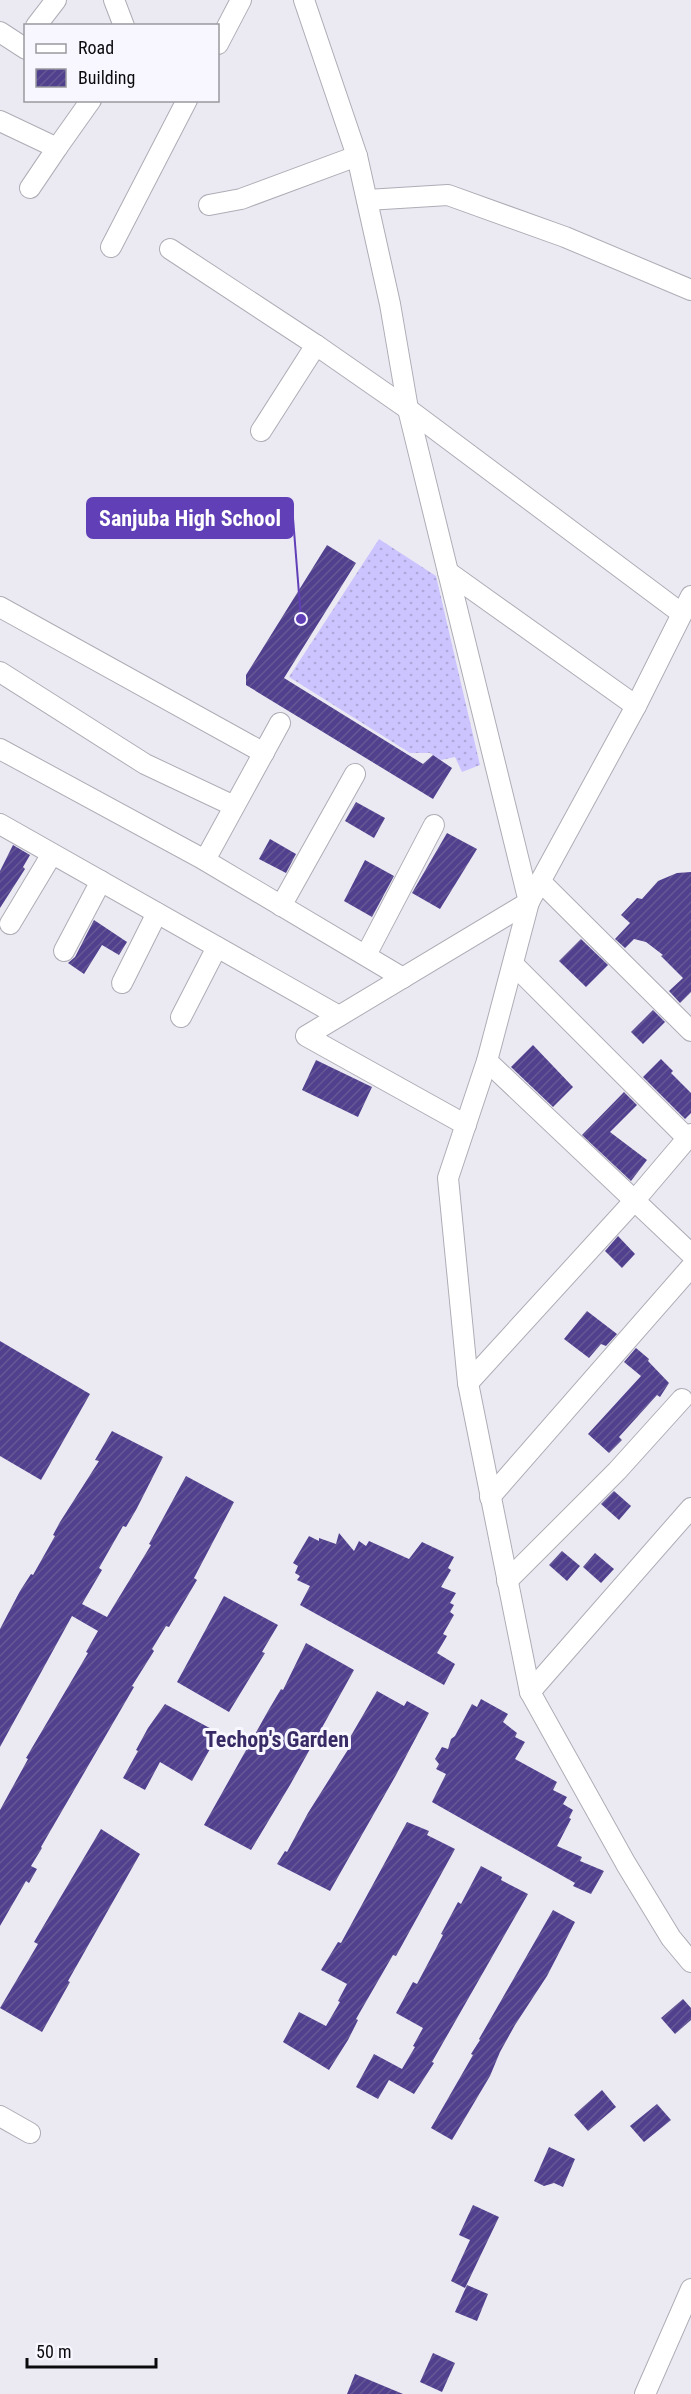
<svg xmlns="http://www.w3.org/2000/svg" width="691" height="2394" font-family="'Roboto Condensed',sans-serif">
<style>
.grass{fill:url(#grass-dots)}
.building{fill:url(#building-hatch)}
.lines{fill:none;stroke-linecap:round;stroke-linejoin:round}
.minor-casing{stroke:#aeadb6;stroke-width:22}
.minor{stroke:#fff;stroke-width:20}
.labels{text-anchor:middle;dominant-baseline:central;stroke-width:6;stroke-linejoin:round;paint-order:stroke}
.neighbourhood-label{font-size:22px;font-weight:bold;fill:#372a65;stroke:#f8f7ff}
.leader{fill:none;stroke:#603fb7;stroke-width:2}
.callout-dot{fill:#603fb7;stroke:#f8f7ff;stroke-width:2}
.callout{fill:#603fb7;stroke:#603fb7;stroke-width:2}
.callout-label{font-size:22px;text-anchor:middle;font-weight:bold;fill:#fff}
</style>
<defs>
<pattern id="grass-dots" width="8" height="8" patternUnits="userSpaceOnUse" patternTransform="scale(1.5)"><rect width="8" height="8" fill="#ccc4fe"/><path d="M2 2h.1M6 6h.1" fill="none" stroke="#aea7d8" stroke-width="1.8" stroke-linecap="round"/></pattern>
<pattern id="building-hatch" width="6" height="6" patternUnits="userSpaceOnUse" patternTransform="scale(1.5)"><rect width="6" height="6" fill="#51408d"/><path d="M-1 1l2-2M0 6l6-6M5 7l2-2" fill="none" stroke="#655895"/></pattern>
</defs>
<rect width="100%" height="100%" fill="#ebeaf3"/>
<!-- grass -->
<path class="grass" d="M 379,539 L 436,576 L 480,765 L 462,772 L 455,757 L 441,760 L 430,753 L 410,753 L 289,677 Z"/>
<!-- building -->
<g class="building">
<path d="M 327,545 L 356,563 L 284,678 L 423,764 L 433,755 L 452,768 L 433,799 L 246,685 L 246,675 Z"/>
<path d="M 356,802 L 385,818 L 374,838 L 345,821 Z"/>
<path d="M 447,833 L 477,849 L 440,909 L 412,893 Z"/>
<path d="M 270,839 L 296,854 L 286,873 L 259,859 Z"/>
<path d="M 13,845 L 30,855 L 23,867 L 25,869 L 0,908 L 0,871 Z"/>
<path d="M 365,860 L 394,876 L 372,917 L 344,901 Z"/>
<path d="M 691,872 L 691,992 L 680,1003 L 669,991 L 683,978 L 661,956 L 663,955 L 646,942 L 634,939 L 625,948 L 615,939 L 630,923 L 621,915 L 637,898 L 642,899 L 658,881 L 677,873 Z"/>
<path d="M 94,920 L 127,942 L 119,955 L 102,945 L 84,974 L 68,963 L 75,957 Z"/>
<path d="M 581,939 L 608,965 L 586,987 L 559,961 Z"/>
<path d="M 653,1010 L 665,1022 L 643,1044 L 631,1032 Z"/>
<path d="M 533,1045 L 573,1087 L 553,1107 L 511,1067 Z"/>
<path d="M 661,1059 L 673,1071 L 671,1073 L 691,1093 L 691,1113 L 685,1119 L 643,1077 Z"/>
<path d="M 316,1060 L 372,1087 L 358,1117 L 302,1090 Z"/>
<path d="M 624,1092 L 637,1105 L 610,1132 L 647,1160 L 631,1181 L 582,1135 Z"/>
<path d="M 618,1236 L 635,1254 L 622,1268 L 605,1251 Z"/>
<path d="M 587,1311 L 617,1334 L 606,1346 L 601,1344 L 589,1358 L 564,1339 Z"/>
<path d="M 0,1341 L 90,1394 L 41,1480 L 0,1456 Z"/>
<path d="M 636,1348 L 649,1359 L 648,1361 L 669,1383 L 660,1397 L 657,1395 L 619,1437 L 622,1440 L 609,1453 L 588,1434 L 641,1376 L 624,1362 Z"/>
<path d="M 112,1431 L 163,1457 L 136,1510 L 126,1527 L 123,1526 L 99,1568 L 102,1570 L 82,1604 L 107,1617 L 151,1545 L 149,1544 L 186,1476 L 234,1502 L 194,1578 L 197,1580 L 169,1627 L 166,1626 L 152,1649 L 154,1651 L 132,1686 L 134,1687 L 41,1847 L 42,1848 L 31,1866 L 37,1869 L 29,1883 L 26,1881 L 0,1926 L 0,1810 L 28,1759 L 26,1758 L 88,1653 L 86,1652 L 98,1631 L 72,1616 L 0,1747 L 0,1629 L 20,1591 L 31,1574 L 33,1575 L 55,1536 L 53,1535 L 60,1522 L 99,1461 L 95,1460 Z"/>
<path d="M 614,1491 L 631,1506 L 619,1520 L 601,1504 Z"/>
<path d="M 339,1533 L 354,1551 L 359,1541 L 366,1546 L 369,1541 L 409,1559 L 422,1542 L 454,1557 L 448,1568 L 451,1570 L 441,1587 L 456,1593 L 450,1603 L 454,1605 L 450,1612 L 454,1615 L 443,1634 L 447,1636 L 437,1653 L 455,1664 L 444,1685 L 300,1605 L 310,1586 L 297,1580 L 300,1576 L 295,1573 L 298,1566 L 293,1563 L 309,1536 L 319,1541 L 319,1538 L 336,1544 Z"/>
<path d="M 562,1551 L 580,1566 L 567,1581 L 549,1565 Z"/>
<path d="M 595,1553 L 614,1569 L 601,1583 L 583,1567 Z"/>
<path d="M 224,1596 L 278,1625 L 262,1652 L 265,1653 L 229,1712 L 177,1682 Z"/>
<path d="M 306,1643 L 354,1670 L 290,1785 L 251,1850 L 204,1825 L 268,1711 L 281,1689 L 283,1690 Z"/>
<path d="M 377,1691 L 404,1706 L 407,1701 L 429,1713 L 396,1775 L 330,1891 L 277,1864 L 285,1851 L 287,1852 L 308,1813 L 349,1748 L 345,1746 Z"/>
<path d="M 481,1699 L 508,1714 L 503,1722 L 517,1733 L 515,1737 L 525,1742 L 515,1759 L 557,1782 L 553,1790 L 567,1797 L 563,1804 L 573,1810 L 569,1818 L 571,1819 L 557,1846 L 582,1857 L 580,1861 L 604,1871 L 591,1894 L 573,1886 L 575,1883 L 432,1802 L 446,1774 L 436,1769 L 439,1764 L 435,1759 L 442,1747 L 448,1749 L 451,1739 L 455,1736 L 472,1704 L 477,1707 Z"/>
<path d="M 165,1704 L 219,1733 L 192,1781 L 160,1762 L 145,1790 L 123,1778 L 138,1751 L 136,1750 L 148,1728 Z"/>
<path d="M 407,1822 L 429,1831 L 427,1835 L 455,1849 L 396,1956 L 393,1955 L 356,2019 L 358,2020 L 348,2040 L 329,2070 L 283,2042 L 299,2012 L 326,2026 L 340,2002 L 338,2001 L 347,1984 L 321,1970 L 338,1942 L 341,1943 Z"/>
<path d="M 101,1829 L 140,1854 L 68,1981 L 70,1982 L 42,2032 L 0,2008 L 38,1944 L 34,1942 Z"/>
<path d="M 481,1866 L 502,1877 L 501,1880 L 528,1894 L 432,2062 L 434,2063 L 414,2094 L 389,2080 L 378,2099 L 356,2087 L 374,2054 L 402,2069 L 415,2047 L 413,2046 L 423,2028 L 396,2013 L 413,1982 L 417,1984 L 443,1935 L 441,1934 L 458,1902 L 461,1904 Z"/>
<path d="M 553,1910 L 575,1922 L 547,1976 L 515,2025 L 500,2052 L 490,2076 L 452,2140 L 431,2128 L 473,2055 L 471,2054 L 480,2040 L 479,2039 Z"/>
<path d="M 683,1999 L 691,2008 L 691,2020 L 675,2034 L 661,2018 Z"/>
<path d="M 602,2090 L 616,2107 L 588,2131 L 574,2115 Z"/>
<path d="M 657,2104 L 671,2120 L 644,2142 L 630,2126 Z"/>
<path d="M 549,2147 L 575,2159 L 563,2187 L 554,2183 L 544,2186 L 534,2181 Z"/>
<path d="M 473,2205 L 499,2217 L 465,2288 L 451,2281 L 470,2240 L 459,2235 Z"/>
<path d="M 467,2285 L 488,2294 L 477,2321 L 455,2312 Z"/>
<path d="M 433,2353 L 455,2363 L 442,2392 L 420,2382 Z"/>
<path d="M 355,2374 L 403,2394 L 347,2394 Z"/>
</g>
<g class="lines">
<defs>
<g id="minor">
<path d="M 114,0 L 124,26"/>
<path d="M 304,0 L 357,156 L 390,304 L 408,409 L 529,902"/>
<path d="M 36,26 L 56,0"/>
<path d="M 0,32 L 26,49"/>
<path d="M 218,44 L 241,0"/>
<path d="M 0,121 L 57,148 L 30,188"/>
<path d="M 57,148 L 91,100"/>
<path d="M 367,200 L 448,195 L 565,237 L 691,290"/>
<path d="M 209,205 L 241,199 L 357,156"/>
<path d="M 111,247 L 187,100"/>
<path d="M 170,249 L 316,345 L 408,409 L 681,613"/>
<path d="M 261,431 L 316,345"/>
<path d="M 448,572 L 636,706"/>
<path d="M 691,596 L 636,706 L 529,902 L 487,1061 L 448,1178 L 468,1383 L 530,1692 L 626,1864 L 671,1938 L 691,1962"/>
<path d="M 0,607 L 264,753"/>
<path d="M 0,672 L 145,764 L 234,806"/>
<path d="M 0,749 L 201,858 L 403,978"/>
<path d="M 0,824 L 339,1016"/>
<path d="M 205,860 L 280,723"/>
<path d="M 541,882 L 691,1031"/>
<path d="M 281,906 L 355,774"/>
<path d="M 10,924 L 52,854"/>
<path d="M 64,951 L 101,881"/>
<path d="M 366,955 L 434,825"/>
<path d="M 514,965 L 687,1138"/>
<path d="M 122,983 L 157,913"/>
<path d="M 181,1017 L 217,947"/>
<path d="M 487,1061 L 691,1254"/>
<path d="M 466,1125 L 306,1036 L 529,902"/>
<path d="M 468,1383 L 635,1200 L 691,1134"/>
<path d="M 490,1497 L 691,1267"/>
<path d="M 507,1581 L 617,1471 L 682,1399"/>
<path d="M 530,1692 L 691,1508"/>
<path d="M 0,2116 L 30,2133"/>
<path d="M 645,2394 L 691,2289"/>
</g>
</defs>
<!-- minor casing -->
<use href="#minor" class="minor-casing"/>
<!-- minor -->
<use href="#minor" class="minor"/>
</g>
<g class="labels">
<!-- neighbourhood labels -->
<g class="neighbourhood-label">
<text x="277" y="1739">Techop's Garden</text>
</g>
</g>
<!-- callouts -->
<path class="leader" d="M301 619L293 518"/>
<circle class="callout-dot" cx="301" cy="619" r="6"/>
<rect class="callout" x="87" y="498" width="206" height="40" rx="6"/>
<g class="callout-label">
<text x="190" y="526">Sanjuba High School</text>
</g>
<!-- legend -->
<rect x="24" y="24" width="195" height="78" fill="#f8f7ff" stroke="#99999f" stroke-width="1.5"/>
<rect x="36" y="44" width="30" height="9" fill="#ffffff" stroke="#99999f" stroke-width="1.5"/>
<text x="78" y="54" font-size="18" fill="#0b0b0e">Road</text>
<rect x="36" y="69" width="30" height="18" fill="url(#building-hatch)" stroke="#99999f" stroke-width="1.5"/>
<text x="78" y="84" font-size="18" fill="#0b0b0e">Building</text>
<!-- scale -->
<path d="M27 2358v9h129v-9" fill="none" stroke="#0b0b0e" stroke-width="3"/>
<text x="36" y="2358" font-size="18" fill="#0b0b0e" stroke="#f8f7ff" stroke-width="4.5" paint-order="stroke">50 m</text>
</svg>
